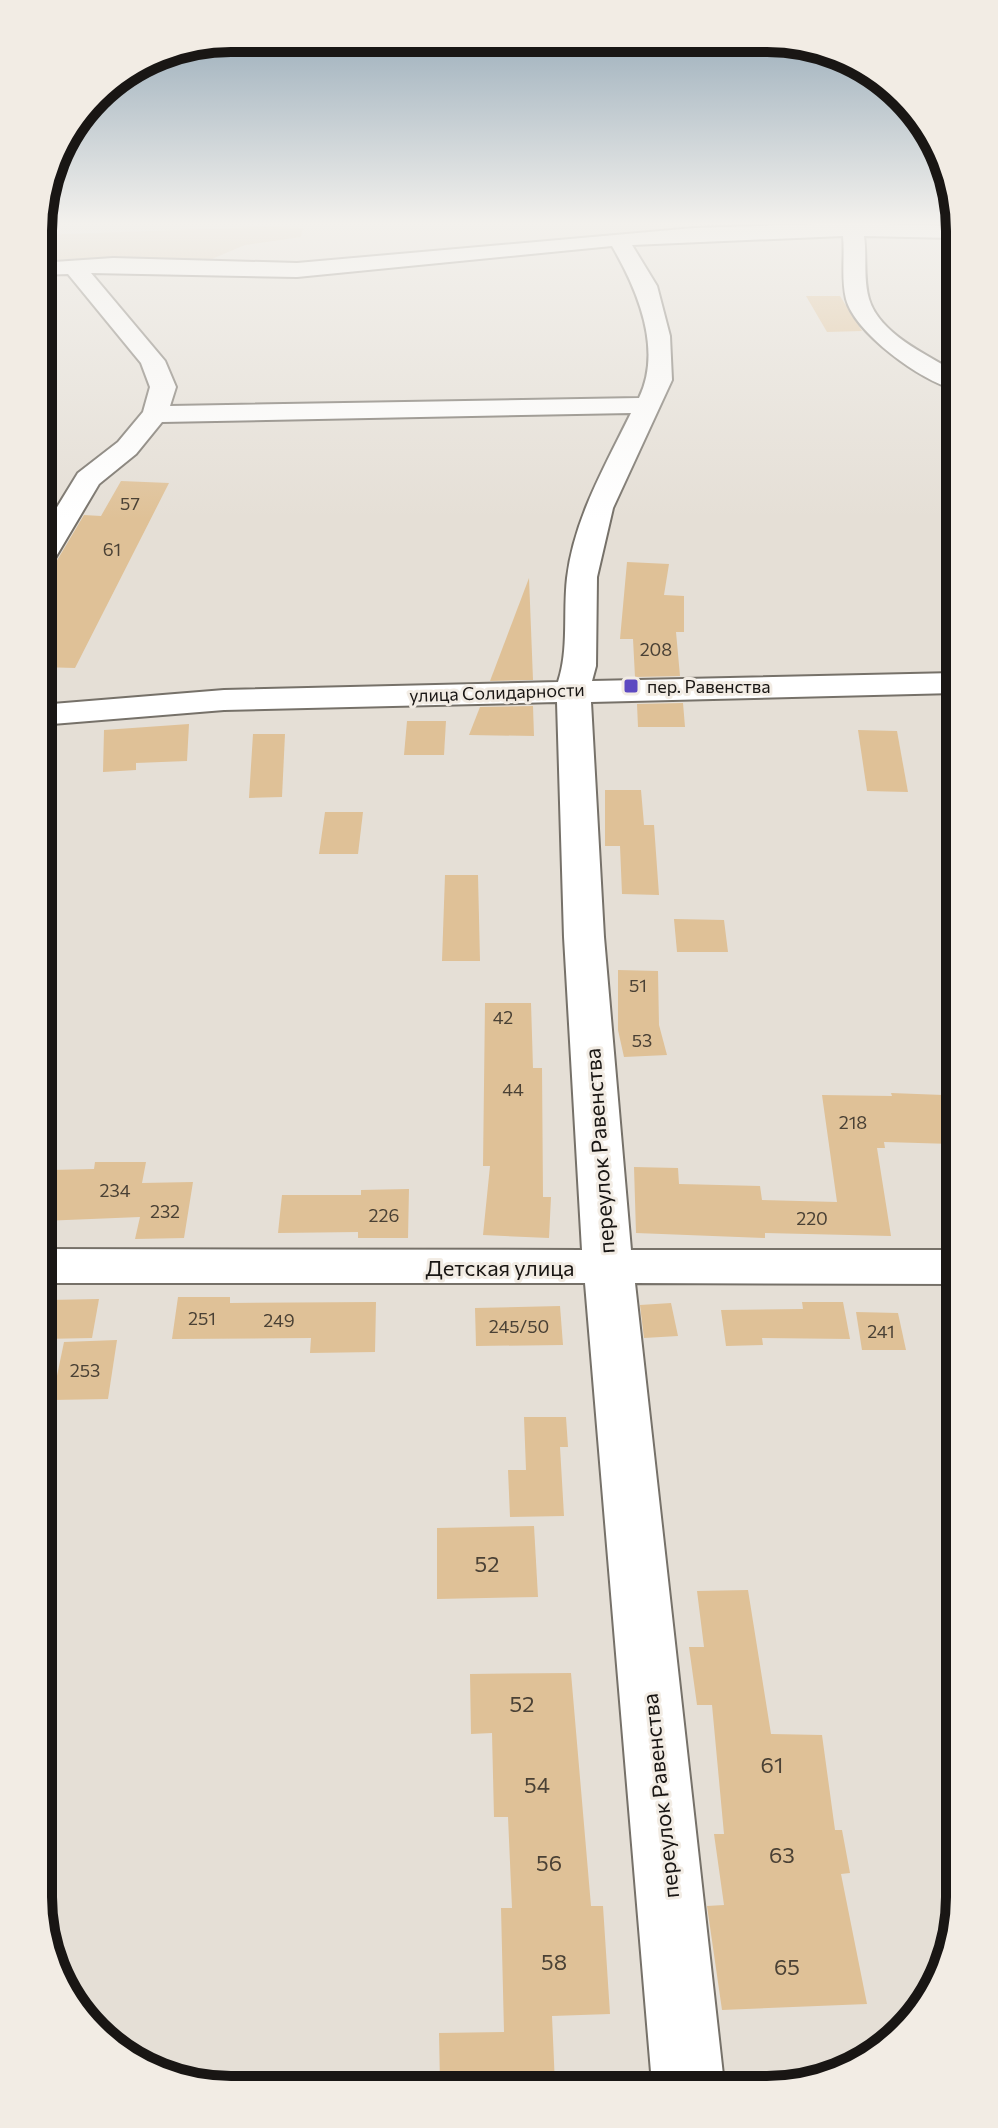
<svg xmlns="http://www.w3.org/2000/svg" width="998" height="2128" font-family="Commissioner,sans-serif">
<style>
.green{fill:#dac7ad}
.building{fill:#dfc197}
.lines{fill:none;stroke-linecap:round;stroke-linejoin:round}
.minor-casing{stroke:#767169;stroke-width:4}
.minor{fill:#fff;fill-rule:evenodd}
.poi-dot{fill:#5d49c1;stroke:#f2ece4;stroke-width:3}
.labels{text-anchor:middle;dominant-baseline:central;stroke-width:6;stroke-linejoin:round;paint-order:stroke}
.number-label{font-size:18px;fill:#4a4135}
.far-poi-label{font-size:18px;fill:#191614;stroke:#f2ece4;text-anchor:start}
.far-street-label{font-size:18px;fill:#191614;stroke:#f2ece4}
.street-label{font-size:22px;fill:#191614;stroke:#f2ece4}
.near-number-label{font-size:22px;fill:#4a4135}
.rim{fill:none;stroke:#191614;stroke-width:10}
</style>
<rect width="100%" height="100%" fill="#e5dfd6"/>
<!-- green -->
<path class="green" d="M 262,227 L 303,228 L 301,237 L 245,245 L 207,261 L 70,262 L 39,257 L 39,235 Z"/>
<!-- building -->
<g class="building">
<path d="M 806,296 L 840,296 L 862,331 L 827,332 Z"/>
<path d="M 121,481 L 169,483 L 75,668 L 40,667 L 40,589 L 84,515 L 101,516 Z"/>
<path d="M 627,562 L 669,564 L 664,595 L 684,596 L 684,632 L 676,632 L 680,676 L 635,677 L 633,639 L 620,639 Z"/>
<path d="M 529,578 L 533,680 L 490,681 Z"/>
<path d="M 683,703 L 685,727 L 638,727 L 637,704 Z"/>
<path d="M 533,706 L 534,736 L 469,735 L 480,707 Z"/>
<path d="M 407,721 L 446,721 L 444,755 L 404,755 Z"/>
<path d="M 189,724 L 187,761 L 136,763 L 136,770 L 103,772 L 104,730 Z"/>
<path d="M 858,730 L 897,731 L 908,792 L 867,791 Z"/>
<path d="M 253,734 L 285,734 L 282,797 L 249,798 Z"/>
<path d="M 605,790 L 641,790 L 644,825 L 654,825 L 659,895 L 622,894 L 620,846 L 605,846 Z"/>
<path d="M 325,812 L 363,812 L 358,854 L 319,854 Z"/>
<path d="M 445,875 L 478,875 L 480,961 L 442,961 Z"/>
<path d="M 674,919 L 724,920 L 728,952 L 677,952 Z"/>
<path d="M 618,970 L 658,971 L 659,1025 L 667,1055 L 624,1057 L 618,1030 Z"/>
<path d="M 485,1003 L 531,1003 L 533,1068 L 542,1068 L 543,1197 L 551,1197 L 549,1238 L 483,1235 L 490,1166 L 483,1166 Z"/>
<path d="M 891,1093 L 943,1095 L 953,1144 L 884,1142 L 885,1148 L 877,1148 L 891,1236 L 765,1233 L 765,1238 L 636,1233 L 634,1167 L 678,1168 L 679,1184 L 760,1186 L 762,1200 L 837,1202 L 822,1095 L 892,1096 Z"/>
<path d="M 95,1162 L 146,1162 L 142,1183 L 193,1182 L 184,1238 L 135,1239 L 140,1217 L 42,1221 L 42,1203 L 50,1170 L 94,1169 Z"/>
<path d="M 409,1189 L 408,1238 L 358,1238 L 358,1232 L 278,1233 L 282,1195 L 361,1195 L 361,1190 Z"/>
<path d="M 178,1297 L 230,1297 L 230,1303 L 376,1302 L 375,1352 L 310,1353 L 311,1338 L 172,1339 Z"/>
<path d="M 99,1299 L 92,1338 L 42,1339 L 47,1300 Z"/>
<path d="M 802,1302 L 843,1302 L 850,1339 L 762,1338 L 763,1345 L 726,1346 L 721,1310 L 803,1309 Z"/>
<path d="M 671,1303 L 678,1336 L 644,1338 L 640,1305 Z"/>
<path d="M 560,1306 L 563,1345 L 476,1346 L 475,1308 Z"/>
<path d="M 856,1312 L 898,1313 L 906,1350 L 862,1350 Z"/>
<path d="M 117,1340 L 108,1399 L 52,1400 L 64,1342 Z"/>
<path d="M 524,1417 L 566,1417 L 568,1447 L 560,1447 L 564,1516 L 510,1517 L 508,1470 L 526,1470 Z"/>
<path d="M 534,1526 L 538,1597 L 437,1599 L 437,1528 Z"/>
<path d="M 748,1590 L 771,1734 L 822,1735 L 835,1830 L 842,1830 L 850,1873 L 841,1874 L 867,2004 L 722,2010 L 707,1906 L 724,1905 L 714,1834 L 724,1834 L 712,1705 L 697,1705 L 689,1647 L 704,1647 L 697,1591 Z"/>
<path d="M 571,1673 L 591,1906 L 603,1906 L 610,2014 L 552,2016 L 555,2085 L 440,2085 L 439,2033 L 504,2032 L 501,1908 L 512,1908 L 508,1817 L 494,1817 L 492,1733 L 471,1734 L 470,1674 Z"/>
</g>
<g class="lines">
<defs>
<path id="minor" d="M 852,223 L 953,226 L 953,238 L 864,236 C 867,256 863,279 869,299 C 879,333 925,354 954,371 L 954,389 C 921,381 855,333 846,299 C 841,278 845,256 843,236 L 632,245 L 657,286 L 670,336 L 672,380 L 613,508 L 597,577 L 596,666 L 592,681 L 955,673 L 955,693 L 591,702 L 604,937 L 631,1250 L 957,1250 L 957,1284 L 635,1283 L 724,2084 L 652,2084 L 585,1283 L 42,1283 L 42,1249 L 582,1250 L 564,937 L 557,702 L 224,710 L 40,725 L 40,705 L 224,690 L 558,682 C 569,649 563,613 567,578 C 574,519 605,466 631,413 L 162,422 L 136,454 L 99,484 L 51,565 L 40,568 L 40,535 L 78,473 L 118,442 L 143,412 L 150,387 L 141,363 L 68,274 L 39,275 L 39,263 L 113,258 L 297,263 L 694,228 ZM 612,246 C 637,289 663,349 639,398 L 170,406 L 176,387 L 165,361 L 91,273 L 297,277 Z"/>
</defs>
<!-- minor casing -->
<use href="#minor" class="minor-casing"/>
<!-- minor -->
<use href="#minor" class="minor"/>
</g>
<!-- sky -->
<linearGradient id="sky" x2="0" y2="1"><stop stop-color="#91a6b5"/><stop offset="0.43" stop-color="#f3f1ed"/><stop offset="1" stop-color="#f3f1ed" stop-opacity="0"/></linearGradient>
<rect width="998" height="519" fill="url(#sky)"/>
<!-- markers -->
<rect class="poi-dot" x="623" y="678" width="16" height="16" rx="4"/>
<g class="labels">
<!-- number labels -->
<g class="number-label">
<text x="130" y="503">57</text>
<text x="112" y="549">61</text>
<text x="656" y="649">208</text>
<text x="638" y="985">51</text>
<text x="503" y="1017">42</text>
<text x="642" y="1040">53</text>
<text x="513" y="1089">44</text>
<text x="853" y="1122">218</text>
<text x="115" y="1190">234</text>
<text x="165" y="1211">232</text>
<text x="384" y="1215">226</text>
<text x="812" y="1218">220</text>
<text x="202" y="1318">251</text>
<text x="279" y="1320">249</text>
<text x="519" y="1326">245/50</text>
<text x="881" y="1331">241</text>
<text x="85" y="1370">253</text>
</g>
<!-- far-poi labels -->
<g class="far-poi-label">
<text x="647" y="686">пер. Равенства</text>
</g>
<!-- far-street labels -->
<g class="far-street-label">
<text transform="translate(497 692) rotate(-2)">улица Солидарности</text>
</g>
<!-- street labels -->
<g class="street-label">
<text transform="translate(599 1151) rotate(-94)">переулок Равенства</text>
<text x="500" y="1267">Детская улица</text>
<text transform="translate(660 1796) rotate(-96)">переулок Равенства</text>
</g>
<!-- near-number labels -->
<g class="near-number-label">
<text x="487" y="1563">52</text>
<text x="522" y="1703">52</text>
<text x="772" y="1764">61</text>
<text x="537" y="1784">54</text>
<text x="782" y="1854">63</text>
<text x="549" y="1862">56</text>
<text x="554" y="1961">58</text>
<text x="787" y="1966">65</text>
</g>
</g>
<!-- crop -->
<path d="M0 0H998V2128H0ZM231 52H767A179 179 0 0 1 946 231V1897A179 179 0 0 1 767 2076H231A179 179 0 0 1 52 1897V231A179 179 0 0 1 231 52Z" fill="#f2ece4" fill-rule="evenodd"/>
<path class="rim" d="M231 52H767A179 179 0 0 1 946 231V1897A179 179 0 0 1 767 2076H231A179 179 0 0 1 52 1897V231A179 179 0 0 1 231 52Z"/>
</svg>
